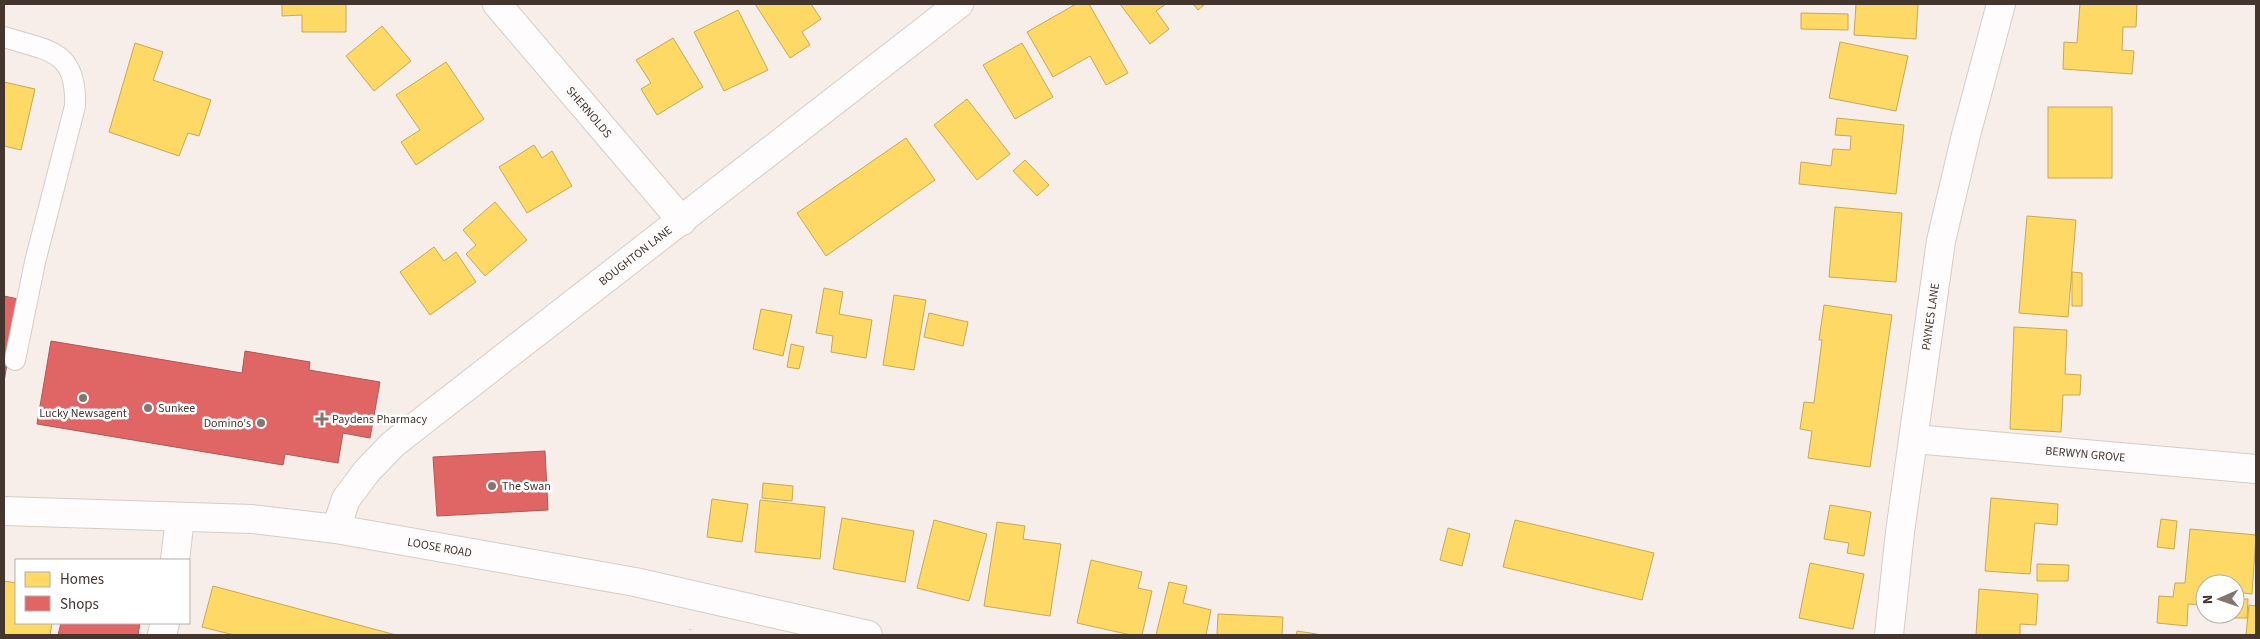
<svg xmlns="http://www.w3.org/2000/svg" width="2260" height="639" font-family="'Source Sans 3',sans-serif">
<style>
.homes{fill:#ffd966;stroke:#c7a855}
.shops{fill:#e06666;stroke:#b15755}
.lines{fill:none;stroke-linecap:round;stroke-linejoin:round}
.lane-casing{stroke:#d6ccc7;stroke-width:22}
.street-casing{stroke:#d6ccc7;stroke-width:30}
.highway-casing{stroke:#d6ccc7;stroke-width:30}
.path{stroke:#d4d0cd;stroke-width:3;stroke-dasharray:1 4;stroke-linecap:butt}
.lane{stroke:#fefcfc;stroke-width:20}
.street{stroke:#fefcfc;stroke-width:28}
.highway{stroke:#fefcfc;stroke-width:28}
.poi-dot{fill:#837670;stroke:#fff;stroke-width:2}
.labels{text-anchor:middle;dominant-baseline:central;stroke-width:5;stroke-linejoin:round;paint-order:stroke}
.street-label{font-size:12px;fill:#44352e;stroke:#fff}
.poi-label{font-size:12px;fill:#44352e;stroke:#fff;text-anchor:start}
</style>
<rect width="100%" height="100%" fill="#f7eeea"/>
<!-- homes -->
<g class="homes">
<path d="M 282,4 L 346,4 L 346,32 L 302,32 L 302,15 L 282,16 Z"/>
<path d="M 755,4 L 811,4 L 821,19 L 802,32 L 810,45 L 790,58 Z"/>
<path d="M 1076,4 L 1089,4 L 1128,73 L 1106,85 L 1090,56 L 1053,77 L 1027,32 Z"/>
<path d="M 1120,4 L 1166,4 L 1156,11 L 1169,29 L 1150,44 Z"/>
<path d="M 1193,4 L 1205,4 L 1198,10 Z"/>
<path d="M 1856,4 L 1918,4 L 1916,39 L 1854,35 Z"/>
<path d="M 2080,4 L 2137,4 L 2136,27 L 2123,27 L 2122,50 L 2134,51 L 2132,74 L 2063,69 L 2064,42 L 2077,43 Z"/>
<path d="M 738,10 L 768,70 L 724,91 L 694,32 Z"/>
<path d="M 1801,13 L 1848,14 L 1848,30 L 1801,29 Z"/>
<path d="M 382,26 L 411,61 L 374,91 L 346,56 Z"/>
<path d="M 673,38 L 703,87 L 657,115 L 641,89 L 651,83 L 636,60 Z"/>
<path d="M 1840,42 L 1908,56 L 1896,111 L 1829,98 Z"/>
<path d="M 135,43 L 163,52 L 153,80 L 211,100 L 199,136 L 188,133 L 179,156 L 109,132 Z"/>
<path d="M 1022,43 L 1053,97 L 1015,119 L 983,65 Z"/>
<path d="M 446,62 L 484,119 L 416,165 L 401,142 L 420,130 L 396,95 Z"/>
<path d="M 4,82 L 35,89 L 21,150 L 4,146 Z"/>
<path d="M 967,99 L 1010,154 L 977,180 L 934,125 Z"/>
<rect x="2048" y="107" width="64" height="71"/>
<path d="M 1837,118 L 1904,125 L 1896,194 L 1799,184 L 1801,162 L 1831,166 L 1833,149 L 1850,150 L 1851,136 L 1835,135 Z"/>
<path d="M 906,138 L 935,180 L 826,256 L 797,213 Z"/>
<path d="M 534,145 L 542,158 L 552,151 L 572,186 L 527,213 L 499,167 Z"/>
<path d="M 1025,160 L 1049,185 L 1037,196 L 1013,171 Z"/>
<path d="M 495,202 L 527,240 L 485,276 L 466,254 L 476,245 L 463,230 Z"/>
<path d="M 1835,207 L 1902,213 L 1896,282 L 1829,277 Z"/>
<path d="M 2027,216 L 2076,220 L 2068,317 L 2019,313 Z"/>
<path d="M 434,247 L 444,261 L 456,252 L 476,282 L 430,315 L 400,272 Z"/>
<path d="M 2072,272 L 2082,273 L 2082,306 L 2072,306 Z"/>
<path d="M 824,288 L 843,292 L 839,314 L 872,320 L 866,358 L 831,352 L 833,336 L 816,333 Z"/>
<path d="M 894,295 L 926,300 L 914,370 L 883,365 Z"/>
<path d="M 1824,305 L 1892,315 L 1870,467 L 1808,458 L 1812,431 L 1800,429 L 1804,402 L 1814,403 L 1822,340 L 1819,340 Z"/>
<path d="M 761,309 L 792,315 L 783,356 L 753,349 Z"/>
<path d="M 929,313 L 968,322 L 963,346 L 924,337 Z"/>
<path d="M 2014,327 L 2067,330 L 2065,374 L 2081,375 L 2080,395 L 2063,395 L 2061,432 L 2010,429 Z"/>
<path d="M 791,344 L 804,347 L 799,369 L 787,367 Z"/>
<path d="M 763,483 L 793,486 L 792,501 L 762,498 Z"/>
<path d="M 1991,498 L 2058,504 L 2057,525 L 2035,523 L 2030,574 L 1985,571 Z"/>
<path d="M 712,499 L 748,504 L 742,542 L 707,537 Z"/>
<path d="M 760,500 L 825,507 L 820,559 L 755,552 Z"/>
<path d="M 1830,505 L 1871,512 L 1864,556 L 1847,553 L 1849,543 L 1824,539 Z"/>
<path d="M 842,518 L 914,531 L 905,582 L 833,569 Z"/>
<path d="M 2161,519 L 2177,521 L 2174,549 L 2157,547 Z"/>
<path d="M 934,520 L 987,534 L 969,601 L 917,588 Z"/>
<path d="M 1515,520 L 1654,553 L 1642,600 L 1503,567 Z"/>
<path d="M 997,522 L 1025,526 L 1023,539 L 1061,544 L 1050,616 L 984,606 Z"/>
<path d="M 1448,528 L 1470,534 L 1462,566 L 1440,560 Z"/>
<path d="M 2190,529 L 2256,535 L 2252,594 L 2235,592 L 2235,584 L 2205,584 L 2205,605 L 2188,604 L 2187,626 L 2157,623 L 2159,596 L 2173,597 L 2175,583 L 2185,583 Z"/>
<path d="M 1091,560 L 1142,572 L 1138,588 L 1152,591 L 1142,635 L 1131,635 L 1077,623 Z"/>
<path d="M 1810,563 L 1864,574 L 1853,629 L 1799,618 Z"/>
<path d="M 2037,564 L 2069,565 L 2068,581 L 2037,581 Z"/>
<path d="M 4,581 L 16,583 L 16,623 L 52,623 L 50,635 L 4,635 Z"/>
<path d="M 1169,582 L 1187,586 L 1183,603 L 1211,610 L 1206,635 L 1156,635 Z"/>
<path d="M 213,586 L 396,635 L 234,635 L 202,627 Z"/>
<path d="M 1979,589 L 2038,594 L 2036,625 L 2020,624 L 2020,635 L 1976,635 Z"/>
<path d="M 2235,599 L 2248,599 L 2247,618 L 2217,618 L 2217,614 L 2235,614 Z"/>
<path d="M 2249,605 L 2256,606 L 2256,635 L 2246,635 Z"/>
<path d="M 1218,614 L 1283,617 L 1282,635 L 1217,635 Z"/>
<path d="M 1297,631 L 1323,635 L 1296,635 Z"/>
</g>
<!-- shops -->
<g class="shops">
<path d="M 4,296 L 18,299 L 4,382 Z"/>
<path d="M 51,341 L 242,373 L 245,351 L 310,362 L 309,370 L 380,382 L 370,438 L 343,433 L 338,463 L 285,454 L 283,465 L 37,424 Z"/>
<path d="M 545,451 L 548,510 L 437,516 L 433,457 Z"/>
<path d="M 61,623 L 140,623 L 138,635 L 58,635 Z"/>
</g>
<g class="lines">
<defs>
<path id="lane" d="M 4,37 C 49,51 77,50 75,106 L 35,262 L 15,360"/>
<g id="street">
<path id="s1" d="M 497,4 L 682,221"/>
<path id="s2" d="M 1914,439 L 2256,469"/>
<path id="s3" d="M 336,529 L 346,499 L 367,471 L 393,444 L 959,4"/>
<path d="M 175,560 L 180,518"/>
<path d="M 162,635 L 165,623"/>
<path id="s4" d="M 1889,635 L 1900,532 L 1941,241 L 1966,135 L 2001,4"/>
</g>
<g id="highway">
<path id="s5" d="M 4,511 L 252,519 L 336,529 L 635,582 L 868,635"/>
</g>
</defs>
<!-- lane casing -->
<use href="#lane" class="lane-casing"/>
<!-- street casing -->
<use href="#street" class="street-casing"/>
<!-- highway casing -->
<use href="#highway" class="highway-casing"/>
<!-- path -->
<path class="path" d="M 689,635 L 691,626"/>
<!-- lane -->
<use href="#lane" class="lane"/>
<!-- street -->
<use href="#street" class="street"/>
<!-- highway -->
<use href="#highway" class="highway"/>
</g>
<!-- markers -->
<g class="poi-dot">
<circle cx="83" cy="398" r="5"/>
<circle cx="148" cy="408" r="5"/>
<path d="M319.5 411.5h5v5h5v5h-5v5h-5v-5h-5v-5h5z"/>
<circle cx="261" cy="423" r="5"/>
<circle cx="492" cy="486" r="5"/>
</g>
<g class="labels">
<!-- street labels -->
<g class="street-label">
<text stroke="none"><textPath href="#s1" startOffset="142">SHERNOLDS</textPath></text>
<text stroke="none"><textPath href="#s3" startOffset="411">BOUGHTON LANE</textPath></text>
<text stroke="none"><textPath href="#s4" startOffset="321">PAYNES LANE</textPath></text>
<text stroke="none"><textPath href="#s2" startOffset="172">BERWYN GROVE</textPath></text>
<text stroke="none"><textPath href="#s5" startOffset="438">LOOSE ROAD</textPath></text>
</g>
<!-- poi labels -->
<g class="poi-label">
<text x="158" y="408">Sunkee</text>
<text x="83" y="413" text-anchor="middle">Lucky Newsagent</text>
<text x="332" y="419">Paydens Pharmacy</text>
<text x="251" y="423" text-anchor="end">Domino's</text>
<text x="502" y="486">The Swan</text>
</g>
</g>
<!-- border -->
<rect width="2260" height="639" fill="none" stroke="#44352e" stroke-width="10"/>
<!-- legend -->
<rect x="15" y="559" width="175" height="65" fill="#ffffff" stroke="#b4aeab"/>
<rect x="25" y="572" width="25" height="15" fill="#ffd966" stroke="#b4aeab"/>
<text x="60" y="584" font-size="15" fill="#44352e">Homes</text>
<rect x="25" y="596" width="25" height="15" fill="#e06666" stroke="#b4aeab"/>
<text x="60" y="609" font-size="15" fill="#44352e">Shops</text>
<!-- north arrow -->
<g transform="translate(2220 599) rotate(268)"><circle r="24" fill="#ffffff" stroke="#b4aeab"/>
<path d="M0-4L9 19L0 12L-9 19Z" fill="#837670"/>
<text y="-8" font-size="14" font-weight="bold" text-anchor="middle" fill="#44352e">N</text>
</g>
</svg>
